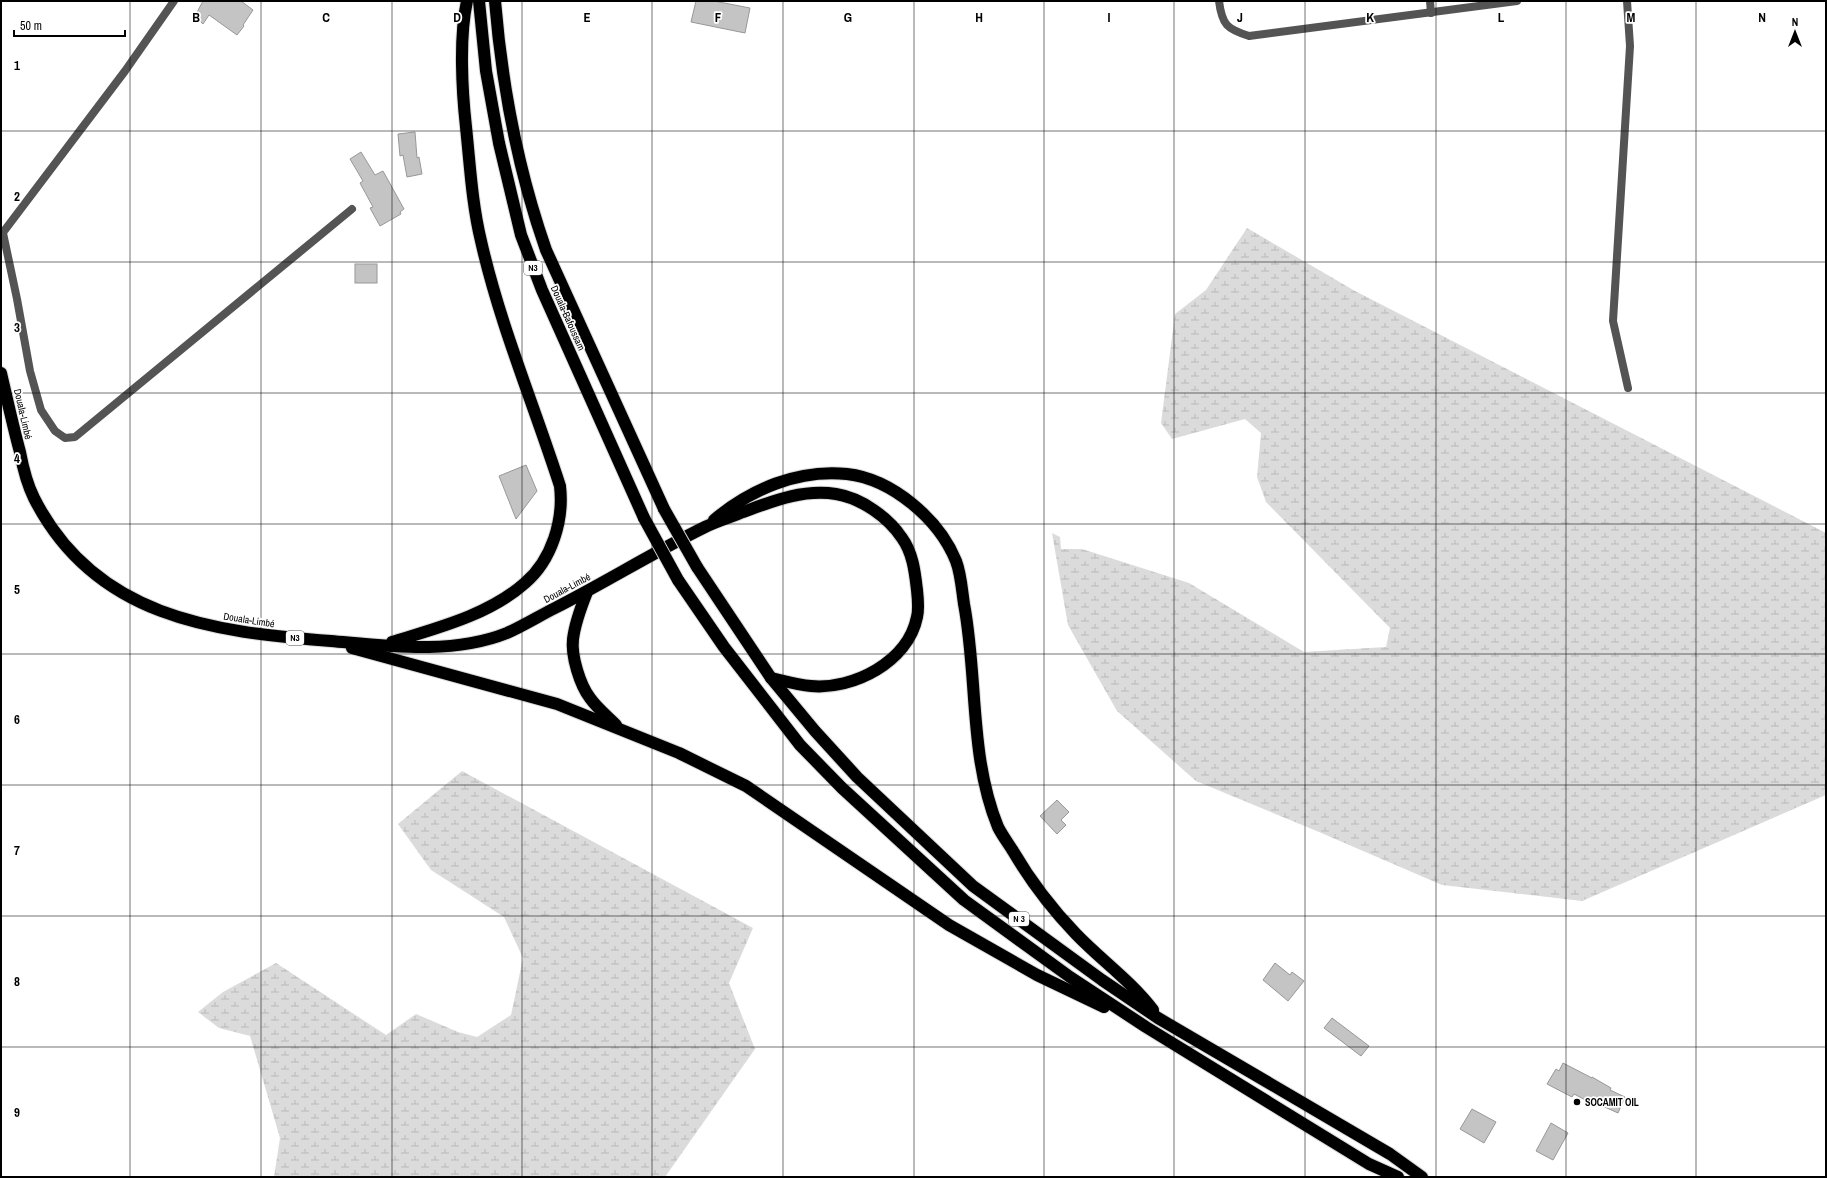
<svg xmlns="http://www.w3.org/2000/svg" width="1827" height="1178" font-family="'Archivo Narrow',sans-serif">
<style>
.wetland{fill:url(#wetland-marsh)}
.building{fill:#c4c4c4;stroke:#989898}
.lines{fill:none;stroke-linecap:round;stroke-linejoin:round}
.highway-casing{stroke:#dbdbdb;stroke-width:14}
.lane{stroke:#545454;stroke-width:8}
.street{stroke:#545454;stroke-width:8}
.highway{stroke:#000;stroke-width:12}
.highway-bridge-casing{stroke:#dbdbdb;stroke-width:14;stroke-linecap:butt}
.highway-bridge{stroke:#000;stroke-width:12}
.grid{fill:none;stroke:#000;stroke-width:1;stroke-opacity:0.55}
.poi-dot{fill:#000;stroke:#fff;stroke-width:1.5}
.labels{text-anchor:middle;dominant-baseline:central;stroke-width:3.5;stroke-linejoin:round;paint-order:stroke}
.shield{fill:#fff;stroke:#4c4c4c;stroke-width:1}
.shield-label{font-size:9px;font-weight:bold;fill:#000}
.street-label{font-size:10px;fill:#000;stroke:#fff}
.poi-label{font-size:10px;font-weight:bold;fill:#000;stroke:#fff;text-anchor:start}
.grid-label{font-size:13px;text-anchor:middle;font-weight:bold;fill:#000;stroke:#fff;stroke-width:3.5;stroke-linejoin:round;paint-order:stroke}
</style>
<defs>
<pattern id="wetland-marsh" width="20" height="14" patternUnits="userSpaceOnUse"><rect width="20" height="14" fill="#dbdbdb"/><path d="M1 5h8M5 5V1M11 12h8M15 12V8" fill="none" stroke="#bababa"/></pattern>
</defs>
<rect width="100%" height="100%" fill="#fff"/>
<!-- wetland -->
<g class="wetland">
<path d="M 1247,228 L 1355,291 L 1826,533 L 1826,795 L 1582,901 L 1442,885 L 1319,832 L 1196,781 L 1117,711 L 1068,625 L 1052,533 L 1060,537 L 1061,549 L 1082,549 L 1189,583 L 1304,652 L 1386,647 L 1390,628 L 1266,502 L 1257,477 L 1261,433 L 1245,419 L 1172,439 L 1161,423 L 1175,314 L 1206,290 Z"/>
<path d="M 462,771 L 753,928 L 729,983 L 755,1049 L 665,1177 L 274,1177 L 280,1138 L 250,1036 L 219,1028 L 198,1012 L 223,992 L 276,963 L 386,1035 L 416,1014 L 458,1032 L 477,1037 L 511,1015 L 523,958 L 504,917 L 431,870 L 398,824 Z"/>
</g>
<!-- building -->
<g class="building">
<path d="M 203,1 L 241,1 L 253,10 L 243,25 L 244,26 L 237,35 L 209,15 L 203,24 L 195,16 Z"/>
<path d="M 696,1 L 714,1 L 750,8 L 745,33 L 691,22 Z"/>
<path d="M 415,132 L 417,158 L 419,157 L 422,174 L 407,177 L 403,155 L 400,156 L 398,134 Z"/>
<path d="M 361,152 L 375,175 L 383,171 L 404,209 L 400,212 L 401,214 L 380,226 L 370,208 L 373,207 L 360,183 L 363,181 L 350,159 Z"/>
<rect x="355" y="264" width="22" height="19"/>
<path d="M 526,465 L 537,491 L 516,519 L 499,476 Z"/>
<path d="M 1057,800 L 1069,812 L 1061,820 L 1066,825 L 1057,834 L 1040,816 Z"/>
<path d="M 1275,963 L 1290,975 L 1292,972 L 1304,981 L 1288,1001 L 1263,980 Z"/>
<path d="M 1332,1018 L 1369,1046 L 1361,1056 L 1324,1028 Z"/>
<path d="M 1563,1063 L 1592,1078 L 1592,1077 L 1611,1088 L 1610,1090 L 1625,1097 L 1618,1113 L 1598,1104 L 1597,1106 L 1574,1094 L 1572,1097 L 1547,1084 L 1556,1069 L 1559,1071 Z"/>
<path d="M 1472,1109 L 1496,1122 L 1484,1143 L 1460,1129 Z"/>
<path d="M 1551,1123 L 1568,1133 L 1553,1160 L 1536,1151 Z"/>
</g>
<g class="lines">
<defs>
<g id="highway">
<path d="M 479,1 L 486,71 L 499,143 L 521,235 L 542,290 L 644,518"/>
<path d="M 495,1 C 502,86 518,170 546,250 L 664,509"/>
<path d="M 1,373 C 7,399 13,426 20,452 C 23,468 27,484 34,498 C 94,617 212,632 331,641 C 388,646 452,655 507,633 C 523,626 539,616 555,608 C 606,582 654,552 705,527 C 717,521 731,517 743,512 C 773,501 803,489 836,494 C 861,498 888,517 902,538 C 913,553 915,573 917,590 C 918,599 919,609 917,617 C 908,662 853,690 811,686 C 798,685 784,681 771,678"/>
<path d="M 714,520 C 751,489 798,469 847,474 C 892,479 939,519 956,561 C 961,574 962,591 964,604 C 978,678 969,756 998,827 C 1002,835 1008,843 1013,851 C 1030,880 1052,909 1076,934 C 1101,960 1131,981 1153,1010"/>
<path d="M 697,567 L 771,678 L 815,731 L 857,777 L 973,886 L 1102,980 L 1158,1018 L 1390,1154 L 1422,1177"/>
<path d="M 678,580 L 724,647 L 800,745 L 842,788 L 964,900 L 1070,977 L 1146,1027 L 1369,1164 L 1398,1177"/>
<path d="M 587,592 C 581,607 575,623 573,639 C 571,656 580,685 590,698 C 597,708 607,716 616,725"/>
<path d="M 392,642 C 437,628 489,615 525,583 C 552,560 564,520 560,486 C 534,405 500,325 481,241 C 472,204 470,165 466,127 C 462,91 459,37 467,1"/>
<path d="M 352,648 L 557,704 L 679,753 L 746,786 L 949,925 L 1037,975 L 1104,1007"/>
</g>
</defs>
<!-- highway casing -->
<use href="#highway" class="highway-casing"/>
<!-- lane -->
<g class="lane">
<path d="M 3,233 L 17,299 L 30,371 L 41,410 L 55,431 L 65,438 L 75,437 L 352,209"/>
<path d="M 1,235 L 125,71 L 174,1"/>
</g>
<!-- street -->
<g class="street">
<path d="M 1219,1 C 1222,25 1227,29 1249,36 L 1517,1"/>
<path d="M 1430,1 L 1431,13"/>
<path d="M 1627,1 L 1630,46 L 1613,321 L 1628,388"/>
</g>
<!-- highway -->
<use href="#highway" class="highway"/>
<defs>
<g id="highway-bridge">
<path d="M 664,509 L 697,567"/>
<path d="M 644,518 L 678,580"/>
</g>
</defs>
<!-- highway-bridge casing -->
<use href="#highway-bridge" class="highway-bridge-casing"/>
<!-- highway-bridge -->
<use href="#highway-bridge" class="highway-bridge"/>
</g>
<!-- grid -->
<path class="grid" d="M 130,1 L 130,1177M 261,1 L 261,1177M 392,1 L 392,1177M 522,1 L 522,1177M 652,1 L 652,1177M 783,1 L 783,1177M 914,1 L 914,1177M 1044,1 L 1044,1177M 1174,1 L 1174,1177M 1305,1 L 1305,1177M 1436,1 L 1436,1177M 1566,1 L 1566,1177M 1696,1 L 1696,1177M 1,131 L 1826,131M 1,262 L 1826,262M 1,393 L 1826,393M 1,524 L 1826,524M 1,654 L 1826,654M 1,785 L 1826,785M 1,916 L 1826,916M 1,1047 L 1826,1047"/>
<!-- markers -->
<circle class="poi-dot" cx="1577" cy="1102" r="4"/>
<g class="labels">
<!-- shield labels -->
<g class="shield">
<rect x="524" y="261" width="18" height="14" rx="3"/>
<rect x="286" y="631" width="18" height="14" rx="3"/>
<rect x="1009" y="912" width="20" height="14" rx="3"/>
</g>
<g class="shield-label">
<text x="533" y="268">N3</text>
<text x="295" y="638">N3</text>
<text x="1019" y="919">N 3</text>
</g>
<!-- street labels -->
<g class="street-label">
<text transform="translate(568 318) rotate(66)">Douala-Bafoussam</text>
<text transform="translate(23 414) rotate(77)">Douala-Limbé</text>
<text transform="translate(567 588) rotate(-28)">Douala-Limbé</text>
<text transform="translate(249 620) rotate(9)">Douala-Limbé</text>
</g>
<!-- poi labels -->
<g class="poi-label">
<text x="1585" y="1102">SOCAMIT OIL</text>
</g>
</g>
<g class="grid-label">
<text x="196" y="22">B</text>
<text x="326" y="22">C</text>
<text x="457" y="22">D</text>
<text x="587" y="22">E</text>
<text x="718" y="22">F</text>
<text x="848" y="22">G</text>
<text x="979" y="22">H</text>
<text x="1109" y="22">I</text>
<text x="1240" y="22">J</text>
<text x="1370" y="22">K</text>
<text x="1501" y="22">L</text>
<text x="1631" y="22">M</text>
<text x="1762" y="22">N</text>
<text x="17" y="70">1</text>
<text x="17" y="201">2</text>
<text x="17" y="332">3</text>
<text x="17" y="463">4</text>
<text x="17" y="594">5</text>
<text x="17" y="724">6</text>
<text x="17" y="855">7</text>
<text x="17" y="986">8</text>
<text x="17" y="1117">9</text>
</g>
<!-- border -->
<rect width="1827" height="1178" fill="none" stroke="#000000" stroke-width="4"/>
<!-- north arrow -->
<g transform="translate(1795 32)" stroke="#ffffff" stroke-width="3" paint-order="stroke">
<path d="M0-3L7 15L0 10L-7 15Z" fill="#000000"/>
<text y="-6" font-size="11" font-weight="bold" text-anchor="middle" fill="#000000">N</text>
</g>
<!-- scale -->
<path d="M14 30v6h111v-6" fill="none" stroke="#000000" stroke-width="2"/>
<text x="20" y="30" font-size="12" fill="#000000" stroke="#ffffff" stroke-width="3" paint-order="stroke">50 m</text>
</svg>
